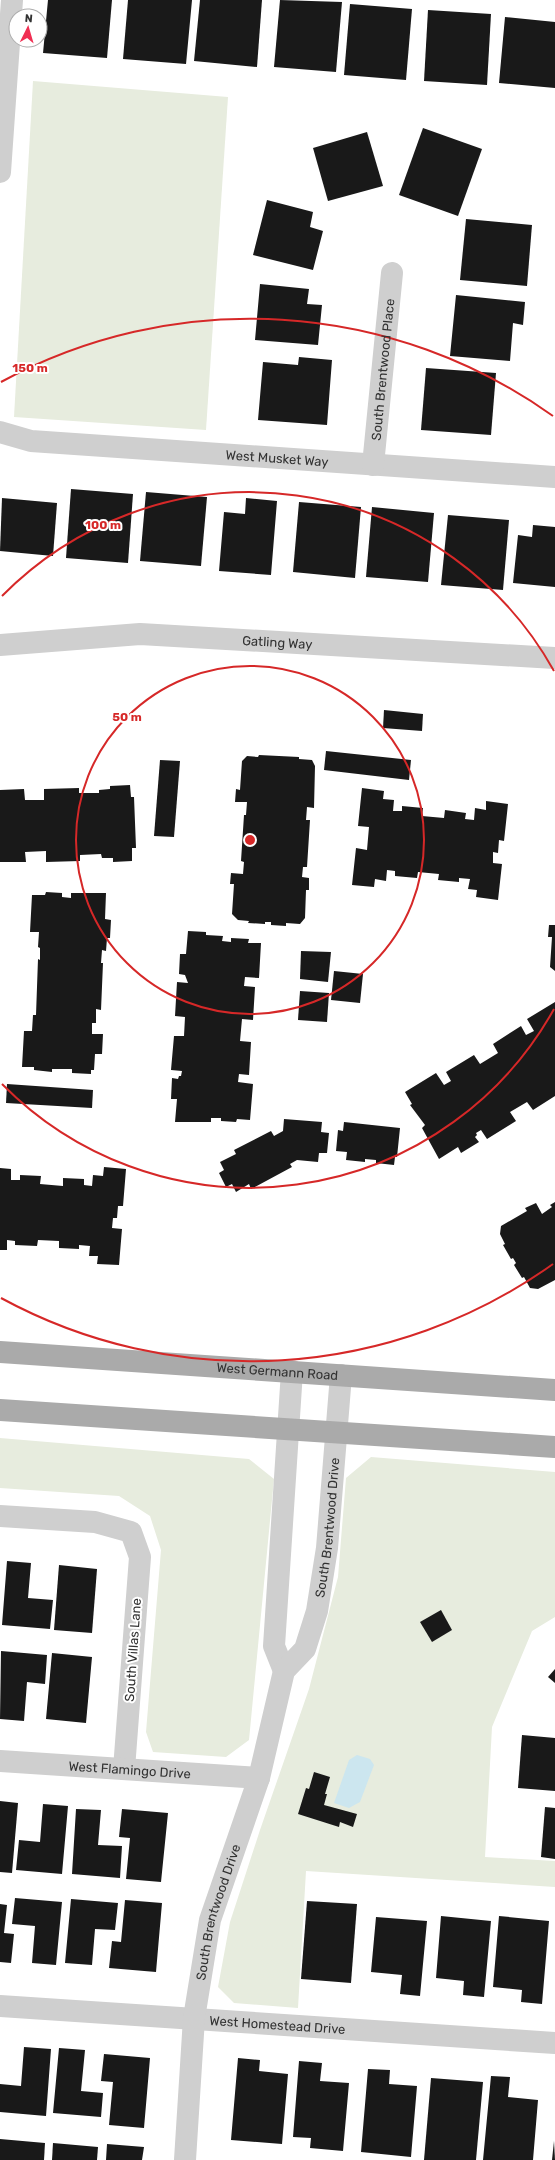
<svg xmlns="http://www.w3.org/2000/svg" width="555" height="2160" font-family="Rubik,sans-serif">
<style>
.green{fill:#e7ecde}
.water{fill:#cce6ef}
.building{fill:#191919}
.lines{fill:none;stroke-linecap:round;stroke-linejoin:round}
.minor{stroke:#cfcfcf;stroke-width:22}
.major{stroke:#aaa;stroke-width:22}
.ring{fill:none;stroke:#d62828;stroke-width:2}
.labels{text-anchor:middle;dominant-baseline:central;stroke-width:4;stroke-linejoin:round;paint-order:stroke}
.street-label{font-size:13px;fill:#323232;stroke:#fff}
.centre{fill:#d62828;stroke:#fff;stroke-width:2}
.ring-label{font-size:12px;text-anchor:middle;font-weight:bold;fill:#d62828;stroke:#fff;stroke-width:4;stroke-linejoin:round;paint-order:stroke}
</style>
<rect width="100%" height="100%" fill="#fff"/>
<!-- green -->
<g class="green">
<path d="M 33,81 L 228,97 L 206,430 L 14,417 Z"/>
<path d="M 0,1438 L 249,1459 L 274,1479 L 249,1740 L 226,1757 L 153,1752 L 146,1732 L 161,1550 L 150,1516 L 119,1496 L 0,1488 Z"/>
<path d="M 371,1457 L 555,1472 L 555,1617 L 532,1631 L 492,1727 L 485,1857 L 555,1861 L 555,1887 L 306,1871 L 298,2008 L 234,2003 L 218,1987 L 230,1922 L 260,1830 L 309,1689 L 338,1577 L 346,1478 Z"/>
</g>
<!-- water -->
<path class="water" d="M 357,1755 L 370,1759 L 374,1765 L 360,1802 L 349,1808 L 334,1803 L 349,1760 Z"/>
<!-- building -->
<g class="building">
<path d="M 48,0 L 112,0 L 107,58 L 43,53 Z"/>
<path d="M 128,0 L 192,0 L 186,64 L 123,59 Z"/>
<path d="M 200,0 L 262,0 L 257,67 L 194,61 Z"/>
<path d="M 280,0 L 342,2 L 336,72 L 274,67 Z"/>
<path d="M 350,4 L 412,9 L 406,80 L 344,75 Z"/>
<path d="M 428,10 L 491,14 L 487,85 L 424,81 Z"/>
<path d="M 505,17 L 555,22 L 555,88 L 499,83 Z"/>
<path d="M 423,128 L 482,149 L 458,216 L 399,195 Z"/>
<path d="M 367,132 L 383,186 L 328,201 L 313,148 Z"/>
<path d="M 267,200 L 313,212 L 310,227 L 323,231 L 313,270 L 253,255 Z"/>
<path d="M 466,219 L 532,225 L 527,286 L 460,280 Z"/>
<path d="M 260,284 L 309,289 L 307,304 L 322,305 L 318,345 L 255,340 Z"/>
<path d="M 456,295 L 525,302 L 523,325 L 513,323 L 510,361 L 450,356 Z"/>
<path d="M 299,357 L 332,360 L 327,425 L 258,420 L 263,362 L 298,365 Z"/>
<path d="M 426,368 L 496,373 L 491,435 L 421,430 Z"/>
<path d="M 71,489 L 133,494 L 128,563 L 66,558 Z"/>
<path d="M 146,492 L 207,497 L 201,566 L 140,561 Z"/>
<path d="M 2,498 L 57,503 L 53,556 L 0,551 Z"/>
<path d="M 246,498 L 277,501 L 271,575 L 219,571 L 224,512 L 245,514 Z"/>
<path d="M 299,502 L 361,507 L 355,578 L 293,572 Z"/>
<path d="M 372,507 L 434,513 L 428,582 L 366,577 Z"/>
<path d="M 448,515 L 509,520 L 503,590 L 441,585 Z"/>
<path d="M 533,525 L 555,527 L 555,587 L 513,583 L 518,535 L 532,537 Z"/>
<path d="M 384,710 L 423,714 L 422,731 L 383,728 Z"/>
<path d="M 326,751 L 411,760 L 409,780 L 324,770 Z"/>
<path d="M 259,755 L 299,757 L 299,759 L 312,760 L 315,766 L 314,808 L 307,807 L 306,820 L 310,820 L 307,867 L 303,867 L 302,877 L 309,878 L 309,890 L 306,890 L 305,918 L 300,924 L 286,923 L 286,926 L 271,925 L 271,922 L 265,922 L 265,924 L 248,923 L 249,921 L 238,920 L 232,914 L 234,884 L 230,884 L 231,873 L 243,874 L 244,862 L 241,861 L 244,815 L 246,815 L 247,802 L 235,802 L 236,789 L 240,790 L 242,761 L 247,756 L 258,757 Z"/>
<path d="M 160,760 L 180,761 L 174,837 L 154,836 Z"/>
<path d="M 130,785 L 131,797 L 134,797 L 136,848 L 132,848 L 132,861 L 113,862 L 113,858 L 102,858 L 101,854 L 80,855 L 80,861 L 46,862 L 46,851 L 25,852 L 26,862 L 0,862 L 0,790 L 24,789 L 25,800 L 44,800 L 44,789 L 79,788 L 79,793 L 99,793 L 99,790 L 110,789 L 110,786 Z"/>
<path d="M 362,788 L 384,791 L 383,799 L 394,800 L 393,811 L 402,811 L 402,806 L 423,808 L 422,816 L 444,818 L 445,810 L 466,813 L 465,819 L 474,820 L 475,808 L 486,810 L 486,801 L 508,804 L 504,841 L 499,840 L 498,853 L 493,852 L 493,863 L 502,864 L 498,900 L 476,897 L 477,890 L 468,889 L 470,879 L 459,878 L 459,882 L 438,880 L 439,874 L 418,872 L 417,878 L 395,876 L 395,871 L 387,870 L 386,881 L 375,879 L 374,887 L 352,885 L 356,848 L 367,850 L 369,827 L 358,826 Z"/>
<path d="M 46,892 L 62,893 L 62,897 L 71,898 L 71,893 L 106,893 L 105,919 L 111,920 L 110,938 L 107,938 L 106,951 L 102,950 L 101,963 L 103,963 L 101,1010 L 96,1009 L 96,1023 L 92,1023 L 92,1034 L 103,1034 L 102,1054 L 95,1054 L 94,1070 L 91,1070 L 91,1074 L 72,1073 L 72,1069 L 52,1069 L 52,1072 L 34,1070 L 34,1067 L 22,1067 L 24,1031 L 32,1031 L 33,1015 L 36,1015 L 38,959 L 40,960 L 40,948 L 38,947 L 39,932 L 30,932 L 32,895 L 45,895 Z"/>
<path d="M 549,925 L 555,925 L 555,971 L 550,967 L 552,937 L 548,937 Z"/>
<path d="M 188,931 L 206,932 L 206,935 L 223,936 L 222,941 L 231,942 L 231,938 L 249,939 L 248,943 L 261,943 L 259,978 L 245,977 L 244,986 L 255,987 L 253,1020 L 242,1019 L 240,1041 L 251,1042 L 249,1075 L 239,1074 L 238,1082 L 253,1084 L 250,1120 L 237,1119 L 236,1122 L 221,1121 L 221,1118 L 211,1118 L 211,1122 L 175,1122 L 177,1099 L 171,1099 L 172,1078 L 178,1079 L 179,1076 L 181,1076 L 182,1071 L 171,1070 L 174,1036 L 184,1036 L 185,1017 L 175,1016 L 177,982 L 188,983 L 185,975 L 179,974 L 180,954 L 186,954 Z"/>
<path d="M 301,951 L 331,952 L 328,982 L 300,979 Z"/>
<path d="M 334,971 L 363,974 L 360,1003 L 331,1000 Z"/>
<path d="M 300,991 L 329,993 L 327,1022 L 298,1020 Z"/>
<path d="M 555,1002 L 555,1096 L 533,1110 L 527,1102 L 510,1112 L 516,1121 L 487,1139 L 481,1130 L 476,1133 L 477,1135 L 475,1137 L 479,1142 L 461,1153 L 458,1147 L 439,1159 L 422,1128 L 425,1125 L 410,1105 L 412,1104 L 405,1092 L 436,1073 L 444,1085 L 451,1081 L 446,1072 L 474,1055 L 480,1064 L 498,1053 L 493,1044 L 521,1026 L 526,1035 L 534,1031 L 527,1019 Z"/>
<path d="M 7,1084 L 93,1090 L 92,1108 L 6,1103 Z"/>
<path d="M 284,1119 L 322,1122 L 321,1132 L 329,1133 L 327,1153 L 319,1153 L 318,1162 L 297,1160 L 290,1164 L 292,1167 L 251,1189 L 249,1184 L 236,1192 L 232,1184 L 226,1187 L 219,1173 L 224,1170 L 220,1162 L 236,1154 L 234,1150 L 271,1131 L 274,1136 L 283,1131 Z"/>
<path d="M 344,1122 L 400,1128 L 397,1157 L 395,1157 L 394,1165 L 376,1163 L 376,1160 L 365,1159 L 365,1162 L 346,1160 L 347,1152 L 336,1151 L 338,1130 L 343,1131 Z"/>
<path d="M 104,1167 L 126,1169 L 123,1206 L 118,1206 L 117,1218 L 113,1218 L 112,1228 L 122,1229 L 119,1265 L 97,1264 L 98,1256 L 89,1256 L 90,1246 L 79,1245 L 79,1249 L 59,1248 L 59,1241 L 38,1240 L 37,1246 L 15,1245 L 15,1241 L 7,1240 L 7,1250 L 0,1250 L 0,1168 L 11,1169 L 11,1180 L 20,1180 L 20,1175 L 41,1176 L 40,1184 L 63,1186 L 63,1178 L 84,1179 L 84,1185 L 92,1186 L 93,1175 L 103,1176 Z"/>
<path d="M 555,1202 L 555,1280 L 538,1289 L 530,1288 L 524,1277 L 522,1278 L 514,1265 L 516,1263 L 513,1258 L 511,1259 L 503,1245 L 505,1244 L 500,1234 L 501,1226 L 527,1211 L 525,1208 L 536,1203 L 542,1214 L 552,1207 L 550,1205 Z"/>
<path d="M 7,1561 L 31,1563 L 28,1598 L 53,1600 L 50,1629 L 2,1625 Z"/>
<path d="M 59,1565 L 97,1569 L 92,1633 L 54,1630 Z"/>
<path d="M 441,1610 L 452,1630 L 432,1642 L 420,1622 Z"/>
<path d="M 1,1651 L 47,1655 L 45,1684 L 27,1682 L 24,1721 L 0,1719 Z"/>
<path d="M 52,1653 L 92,1657 L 86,1723 L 46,1719 Z"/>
<path d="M 555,1669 L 555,1683 L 548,1677 Z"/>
<path d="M 522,1735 L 555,1738 L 555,1791 L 518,1788 Z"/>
<path d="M 314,1772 L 330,1777 L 325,1794 L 327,1794 L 324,1805 L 357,1814 L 353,1827 L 340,1822 L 339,1827 L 298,1814 L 306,1788 L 309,1789 Z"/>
<path d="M 0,1801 L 18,1803 L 12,1873 L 0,1872 Z"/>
<path d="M 43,1804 L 68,1806 L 62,1874 L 16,1870 L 19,1840 L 40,1842 Z"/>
<path d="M 545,1807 L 555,1808 L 555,1859 L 541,1857 Z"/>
<path d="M 76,1809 L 101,1810 L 98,1845 L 122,1846 L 120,1878 L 72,1874 Z"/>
<path d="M 122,1809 L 168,1813 L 161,1882 L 126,1879 L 130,1838 L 119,1837 Z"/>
<path d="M 15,1898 L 62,1902 L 56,1965 L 32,1963 L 35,1926 L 12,1924 Z"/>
<path d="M 71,1899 L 118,1903 L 115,1930 L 95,1929 L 92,1965 L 65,1963 Z"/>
<path d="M 125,1900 L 162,1903 L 156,1972 L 109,1968 L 112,1941 L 121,1942 Z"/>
<path d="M 307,1901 L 357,1904 L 351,1983 L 301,1979 Z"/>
<path d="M 0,1904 L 7,1905 L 4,1933 L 14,1934 L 11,1963 L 0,1962 Z"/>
<path d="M 441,1916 L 491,1921 L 484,1997 L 463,1995 L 464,1981 L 436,1978 Z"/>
<path d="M 499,1916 L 549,1921 L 542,2004 L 521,2002 L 522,1990 L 493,1987 Z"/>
<path d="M 376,1917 L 427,1921 L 420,1996 L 400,1994 L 402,1975 L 371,1972 Z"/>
<path d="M 24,2047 L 51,2049 L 46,2116 L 0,2112 L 0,2084 L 21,2086 Z"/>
<path d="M 59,2048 L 85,2050 L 81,2091 L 103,2093 L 101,2117 L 53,2113 Z"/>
<path d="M 104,2054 L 150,2058 L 144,2128 L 109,2125 L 113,2082 L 101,2081 Z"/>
<path d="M 238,2058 L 260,2060 L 259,2071 L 288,2074 L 282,2144 L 231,2140 Z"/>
<path d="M 299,2061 L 322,2063 L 320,2081 L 349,2083 L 343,2151 L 310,2148 L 311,2138 L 293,2137 Z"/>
<path d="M 368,2069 L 390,2070 L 389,2084 L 417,2086 L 411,2157 L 361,2152 Z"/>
<path d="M 491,2076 L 510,2077 L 508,2097 L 538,2100 L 533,2160 L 483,2160 Z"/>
<path d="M 431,2078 L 483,2082 L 476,2160 L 424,2160 Z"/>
<path d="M 0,2139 L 45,2143 L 44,2160 L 0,2160 Z"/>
<path d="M 554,2141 L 555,2160 L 552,2160 Z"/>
<path d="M 53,2143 L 98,2147 L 97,2160 L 52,2160 Z"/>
<path d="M 107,2144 L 144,2147 L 142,2160 L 106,2160 Z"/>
</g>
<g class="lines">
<!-- minor -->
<g class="minor">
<path d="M 0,172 L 12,0"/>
<path id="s1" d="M 0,432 L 31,441 L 555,477"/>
<path id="s2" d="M 373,465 L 392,273"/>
<path id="s3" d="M 0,645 L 140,634 L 555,658"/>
<path d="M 0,1516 L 95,1522 L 131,1532 L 140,1557 L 124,1769"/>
<path d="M 284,1671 L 274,1646 L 292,1371"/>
<path id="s4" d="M 0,1761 L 259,1778"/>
<path id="s5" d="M 0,2006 L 555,2043"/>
<path id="s6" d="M 185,2160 L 194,2018 L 210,1920 L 259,1778 L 284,1671 L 305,1649 L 317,1611 L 327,1548 L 341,1375"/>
</g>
<!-- major -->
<g class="major">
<path id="s7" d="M 0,1352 L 555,1390"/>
<path d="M 0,1410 L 555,1447"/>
</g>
</g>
<!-- distance rings -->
<g class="ring">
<circle cx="250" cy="840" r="174"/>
<path d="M554 1009A348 348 0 0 1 2 1084M2 596A348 348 0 0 1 554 671"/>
<path d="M553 1264A521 521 0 0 1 1 1298M1 382A521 521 0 0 1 553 416"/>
</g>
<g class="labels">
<!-- street labels -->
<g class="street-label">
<text stroke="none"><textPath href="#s2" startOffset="96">South Brentwood Place</textPath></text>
<text stroke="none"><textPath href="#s1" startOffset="279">West Musket Way</textPath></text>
<text stroke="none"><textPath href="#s3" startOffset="278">Gatling Way</textPath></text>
<text stroke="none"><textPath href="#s7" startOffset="278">West Germann Road</textPath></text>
<text stroke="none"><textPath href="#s6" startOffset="656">South Brentwood Drive</textPath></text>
<text transform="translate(133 1650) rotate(-86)">South Villas Lane</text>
<text stroke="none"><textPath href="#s4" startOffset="130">West Flamingo Drive</textPath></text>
<text stroke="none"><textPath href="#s6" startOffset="251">South Brentwood Drive</textPath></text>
<text stroke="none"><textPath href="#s5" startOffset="278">West Homestead Drive</textPath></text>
</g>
</g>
<circle cx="250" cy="840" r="6" class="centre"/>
<g class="ring-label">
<text x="30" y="372">150 m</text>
<text x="103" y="529">100 m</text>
<text x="127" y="721">50 m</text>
</g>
<!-- north arrow -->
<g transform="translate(28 28) rotate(5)"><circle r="19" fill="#ffffff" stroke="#adadad"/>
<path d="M0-3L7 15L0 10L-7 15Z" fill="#f02e52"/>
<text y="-6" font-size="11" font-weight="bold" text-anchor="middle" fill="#323232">N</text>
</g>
</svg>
